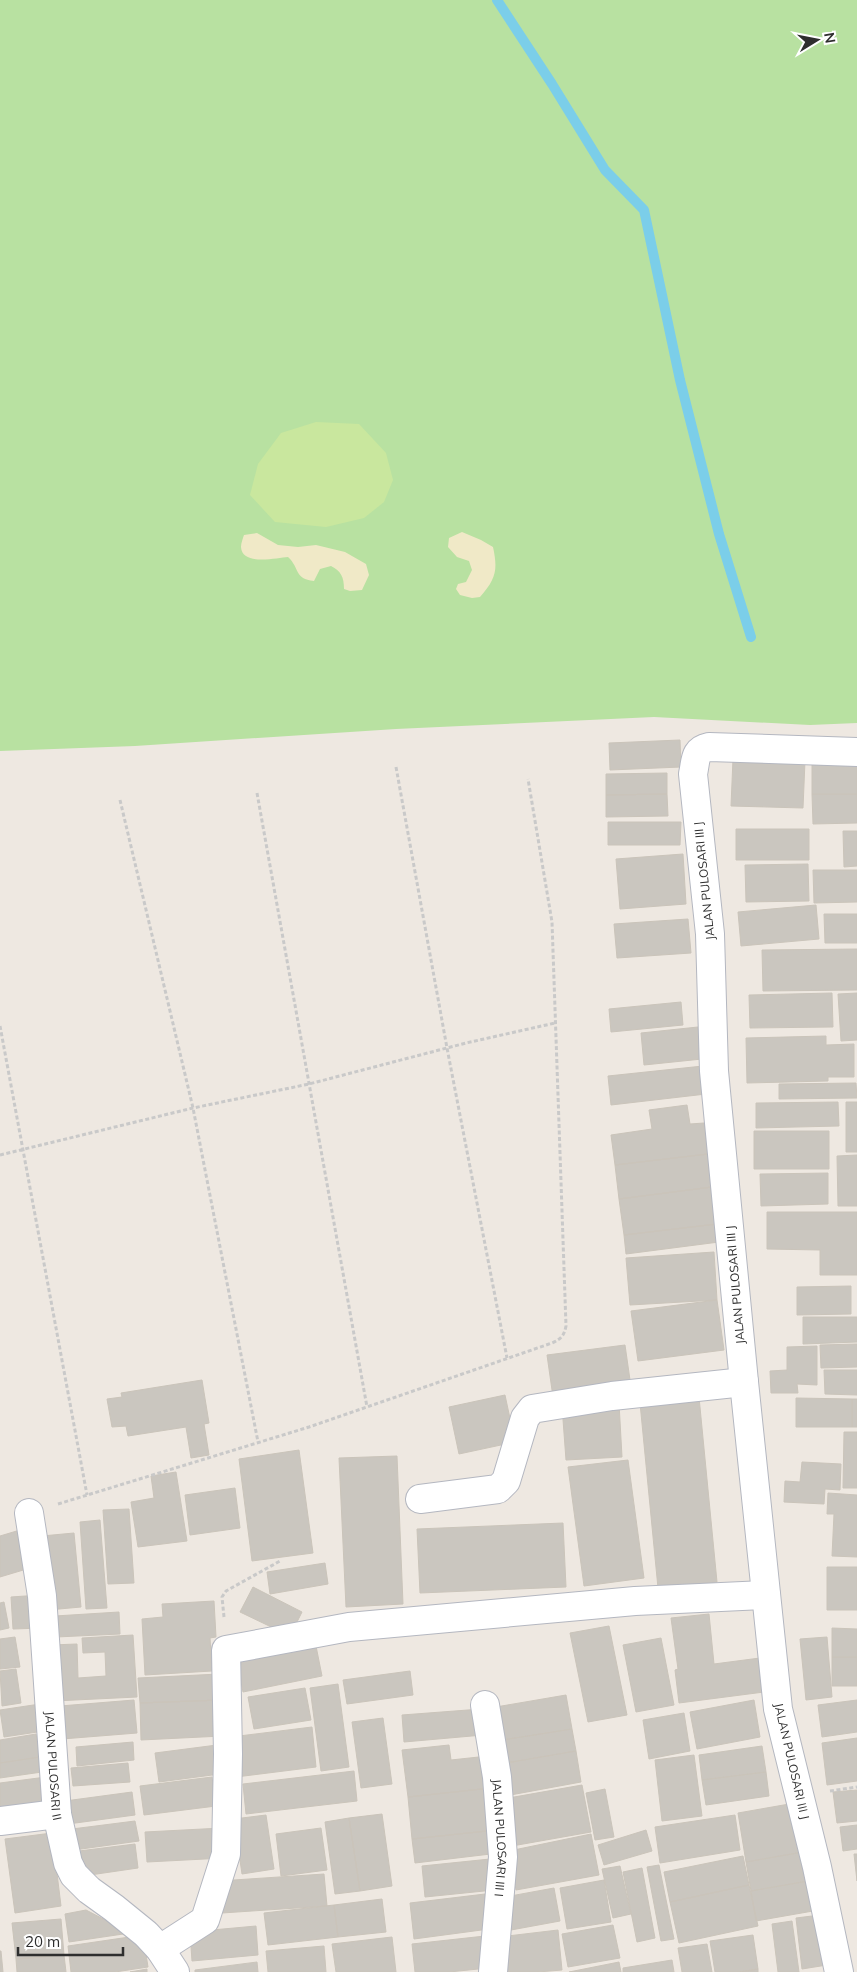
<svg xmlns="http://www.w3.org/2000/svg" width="857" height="1972" font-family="Mulish,sans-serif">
<rect width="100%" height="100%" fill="#eee8e1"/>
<path fill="#b8e1a1" d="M0,0H857V723L810,725L654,717L396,729L135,746L0,751Z"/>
<path fill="#f0e9c7" d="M462,532L481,540L493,547C498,570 496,579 480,597L472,598L460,595L456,589L458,584L466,582L472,570L469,561L457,557L448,547L449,538Z
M257,533L278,545L298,547L316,545L345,552L366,564L369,575L362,590L350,591L344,589C344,577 341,571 331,566L320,569L314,581C294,579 300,568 288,557C276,558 242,566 241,547C241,543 243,538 244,535Z"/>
<path fill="#c9e79e" d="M316,422L359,424L386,453L393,480L384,502L364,518L326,527L275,522L250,495L258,464L281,433Z"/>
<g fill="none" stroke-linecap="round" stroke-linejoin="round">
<path stroke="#7bcee9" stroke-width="10" d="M497,0L552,84L605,170L644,210L680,380L719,534L751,637"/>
</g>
<path fill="#cac6bf" stroke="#cac4ba" d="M680,740L681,767L610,770L609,743Z
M733,759L805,761L803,808L731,806Z
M857,763V794H812V764Z
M667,773V794L606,795V774Z
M667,794L668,816L606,817V795Z
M812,794H857V823L813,824Z
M608,822H681L680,845H608Z
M736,829H809V860H736Z
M843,831H857V866L844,867Z
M683,854L686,904L620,909L616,859Z
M808,864L809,901L746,902L745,865Z
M813,870H857V902L814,903Z
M816,905L819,939L741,946L738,912Z
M824,914H857V943H825Z
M688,919L691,953L617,958L614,924Z
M857,949V990L763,991L762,950Z
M832,993L833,1027L750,1028L749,995Z
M857,993V1040L841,1041L838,994Z
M681,1002L683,1025L611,1032L609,1009Z
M698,1027L702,1059L644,1065L641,1033Z
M826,1036V1045L854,1044V1077H828V1081L747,1083L746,1038Z
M703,1066L706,1094L611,1105L608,1076Z
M856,1083L857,1098L779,1099V1084Z
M838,1102L839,1126L756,1128V1103Z
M846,1102H857V1152H846Z
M687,1105L690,1124L704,1123L708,1154L615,1165L611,1135L652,1129L649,1110Z
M754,1131H829V1169H754Z
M708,1154L712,1187L619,1199L615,1165Z
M857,1155V1206H838L837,1156Z
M828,1173V1204L761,1206L760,1174Z
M712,1187L717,1224L624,1235L619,1199Z
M767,1212H857V1275H820V1250L767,1249Z
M717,1224L719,1242L626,1254L624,1235Z
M714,1252L717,1300L630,1305L626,1258Z
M851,1286V1314L797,1315V1287Z
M717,1300L724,1350L638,1361L631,1311Z
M803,1317H857V1342L803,1344Z
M857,1344V1367L821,1368L820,1345Z
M625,1345L631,1387L553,1397L547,1355Z
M817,1346V1385L797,1384L798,1393H771L770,1371L787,1370V1347Z
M824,1370H857V1395L825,1394Z
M202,1380L209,1423L204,1424L209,1455L191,1458L186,1427L128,1436L126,1426L112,1427L107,1399L122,1397L121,1393Z
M505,1395L515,1442L459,1454L449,1407Z
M699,1397L717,1582L658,1588L640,1403Z
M796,1398L852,1399V1427H796Z
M852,1399H857V1427H852Z
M619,1403L622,1457L566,1460L562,1406Z
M844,1432H857V1488H843Z
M299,1450L313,1553L252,1561L239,1459Z
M397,1456L403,1604L346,1607L339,1458Z
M628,1460L644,1578L584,1586L568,1467Z
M802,1462L841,1464L840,1490L825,1489L824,1504L784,1502L785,1481L800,1482Z
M176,1472L187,1541L138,1547L131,1502L154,1498L151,1476Z
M235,1488L240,1528L190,1535L185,1495Z
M828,1493L857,1495V1557L832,1556L834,1514H827Z
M129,1509L134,1583L108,1584L103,1510Z
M100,1520L107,1608L86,1609L80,1522Z
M563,1523L566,1587L420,1593L417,1529Z
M20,1530L30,1568L0,1577V1536Z
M74,1533L81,1607L48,1610L42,1536Z
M325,1563L328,1584L270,1594L267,1572Z
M827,1567H857V1610H827Z
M253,1587L302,1612L290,1636L240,1612Z
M40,1595L42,1628L13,1629L11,1597Z
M214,1601L216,1637L210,1638L212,1671L145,1675L142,1619L163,1617L162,1604Z
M4,1602L9,1628L0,1630V1603Z
M119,1612L120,1634L56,1637L55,1616Z
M709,1614L714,1664L760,1658L764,1692L679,1703L675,1670L678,1669L671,1618Z
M609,1626L627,1715L588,1722L570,1633Z
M832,1628L857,1629V1657H832Z
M133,1635L137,1697L54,1701L51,1645L77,1644L78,1678L106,1676L105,1652L83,1653L82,1638Z
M15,1637L20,1667L0,1669V1639Z
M827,1637L832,1697L806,1700L800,1639Z
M661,1638L674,1705L636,1712L623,1645Z
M316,1646L322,1676L243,1692L237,1662Z
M832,1657H857V1686H832Z
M16,1669L21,1703L2,1706L0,1671Z
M410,1671L413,1695L347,1704L343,1680Z
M219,1674L220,1700L140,1703L138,1678Z
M338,1684L349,1767L321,1771L310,1688Z
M305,1688L311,1720L254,1729L248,1697Z
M566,1695L572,1729L496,1741L490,1708Z
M134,1700L137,1733L62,1739L60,1706Z
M220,1700L222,1736L141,1740L140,1703Z
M754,1700L760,1737L697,1749L690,1712Z
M857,1700V1732L822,1737L818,1705Z
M40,1704L44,1731L4,1737L0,1710Z
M481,1709L483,1735L404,1742L402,1715Z
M684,1713L690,1751L649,1759L643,1720Z
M383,1718L392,1784L361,1788L352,1722Z
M312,1727L316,1767L236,1777L231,1737Z
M572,1729L576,1751L500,1764L496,1741Z
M36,1734L40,1757L0,1763V1740Z
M857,1738V1781L827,1785L822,1743Z
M133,1742L134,1760L77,1766L76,1747Z
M217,1745L220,1774L159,1782L155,1753Z
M449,1745L451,1760L488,1756L491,1788L408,1797L402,1750Z
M762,1746L766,1772L702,1780L699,1755Z
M576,1751L581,1782L505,1796L500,1764Z
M694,1755L702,1816L662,1821L655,1760Z
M40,1757L42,1772L0,1778V1763Z
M128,1763L130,1782L73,1786L71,1768Z
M354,1771L357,1801L246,1814L243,1784Z
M766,1772L769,1796L706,1805L702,1780Z
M46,1777L50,1811L0,1817V1783Z
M212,1777L216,1806L144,1815L140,1786Z
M582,1785L591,1832L512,1846L503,1799Z
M491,1788L496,1830L412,1839L408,1797Z
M605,1789L614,1837L595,1840L586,1793Z
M857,1790V1821L837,1823L833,1792Z
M132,1792L135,1815L68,1824L65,1801Z
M795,1803L803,1852L746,1862L738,1813Z
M382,1814L392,1886L360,1891L349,1818Z
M266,1815L274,1869L242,1874L234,1819Z
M735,1815L740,1850L660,1863L655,1827Z
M349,1818L360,1891L335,1894L325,1822Z
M135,1821L139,1841L74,1850L72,1829Z
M857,1825V1849L843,1851L840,1827Z
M222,1828L224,1858L147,1862L145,1832Z
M321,1828L327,1870L281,1876L276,1834Z
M496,1830L499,1853L415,1863L412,1839Z
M646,1830L652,1851L604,1865L598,1845Z
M52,1833L61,1906L15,1913L5,1839Z
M591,1834L599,1875L516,1890L509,1851Z
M135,1844L138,1868L83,1876L79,1851Z
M803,1852L808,1881L751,1891L746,1862Z
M854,1854H857V1881Z
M743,1856L749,1885L670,1902L664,1872Z
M490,1859L494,1890L425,1897L422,1866Z
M659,1865L674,1939L661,1941L647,1867Z
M620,1866L631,1914L613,1918L602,1869Z
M642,1868L655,1938L637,1942L623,1872Z
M324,1874L327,1906L222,1913L219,1881Z
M604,1880L611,1922L567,1929L560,1888Z
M808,1881L813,1911L756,1921L751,1891Z
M749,1885L758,1926L679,1943L670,1902Z
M554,1888L560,1921L511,1930L505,1897Z
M485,1894L489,1929L414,1939L410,1903Z
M382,1899L386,1932L338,1937L334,1905Z
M334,1905L338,1937L268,1945L264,1913Z
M86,1910L130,1933L69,1942L65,1914Z
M820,1915L827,1965L802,1969L796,1918Z
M61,1919L64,1955L16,1959L12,1923Z
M792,1921L799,1972H778L772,1924Z
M613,1925L620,1958L568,1967L562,1934Z
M256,1926L258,1955L192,1961L190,1932Z
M558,1930L562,1970L538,1972H503L499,1937Z
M143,1935L148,1967L115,1972H71L68,1946Z
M753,1935L758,1969L740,1972H715L710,1941Z
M485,1936L488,1968L449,1972H415L412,1944Z
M392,1937L396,1972H336L332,1944Z
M707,1944L712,1972H682L678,1948Z
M324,1946L326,1972H268L266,1951Z
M0,1951H1L3,1972H0Z
M64,1955L66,1972H17L16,1959Z
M672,1960L674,1972H623V1968Z
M257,1962L258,1972H195V1970Z
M619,1962L621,1972H569Z
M147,1969V1972H130Z
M758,1969V1972H740Z"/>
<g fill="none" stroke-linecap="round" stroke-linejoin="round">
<g stroke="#b4b7c0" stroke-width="30">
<g id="minor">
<path d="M420,1499L498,1489L506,1481L525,1418L532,1409L612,1396L744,1382"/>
<path id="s1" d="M29,1513L42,1596L57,1814L68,1863L74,1875L89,1890L114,1908L146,1934L160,1949L175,1972"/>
<path id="s2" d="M485,1705L497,1777L503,1857L493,1972"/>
<path d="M0,1821L57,1814"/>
<path d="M160,1949L205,1920L226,1854L228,1754L226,1650L349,1627L635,1601L766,1595"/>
<path d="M839,1972L817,1867L778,1709L744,1382L714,1071L710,934L693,774C696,760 694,750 709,747L857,752"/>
</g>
</g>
<path stroke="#c9c9c9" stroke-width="3" stroke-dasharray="4 2.5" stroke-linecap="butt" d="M396,767L447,1048L507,1358
M257,793L367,1407
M120,800L193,1108L258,1442
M0,1026L87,1495
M0,1155L193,1108L309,1084L466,1043L555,1023
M58,1504L309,1427L552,1343C561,1339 564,1336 566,1326L552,922L528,779
M224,1617L222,1597L226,1591L280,1561
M830,1791L857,1787"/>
<use href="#minor" stroke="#fff" stroke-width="28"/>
</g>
<g text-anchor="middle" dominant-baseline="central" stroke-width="4" stroke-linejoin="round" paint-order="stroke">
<g font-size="12" fill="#2e2e2e" stroke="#fff">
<text transform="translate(704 881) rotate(-96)">JALAN PULOSARI III J</text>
<text transform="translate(735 1285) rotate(-95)">JALAN PULOSARI III J</text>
<text transform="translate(792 1761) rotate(77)">JALAN PULOSARI III J</text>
<text stroke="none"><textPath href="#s1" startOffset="254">JALAN PULOSARI II</textPath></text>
<text stroke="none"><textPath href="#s2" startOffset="134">JALAN PULOSARI III I</textPath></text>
</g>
</g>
<g transform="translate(817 40) rotate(80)" stroke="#ffffff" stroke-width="4" paint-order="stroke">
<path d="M0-4L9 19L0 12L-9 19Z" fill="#2e2e2e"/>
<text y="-8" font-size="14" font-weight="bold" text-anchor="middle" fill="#2e2e2e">N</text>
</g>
<path d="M18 1947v8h105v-8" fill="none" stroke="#2e2e2e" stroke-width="2.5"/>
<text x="25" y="1947" font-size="15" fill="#2e2e2e" stroke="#ffffff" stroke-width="4" paint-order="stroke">20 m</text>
</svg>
